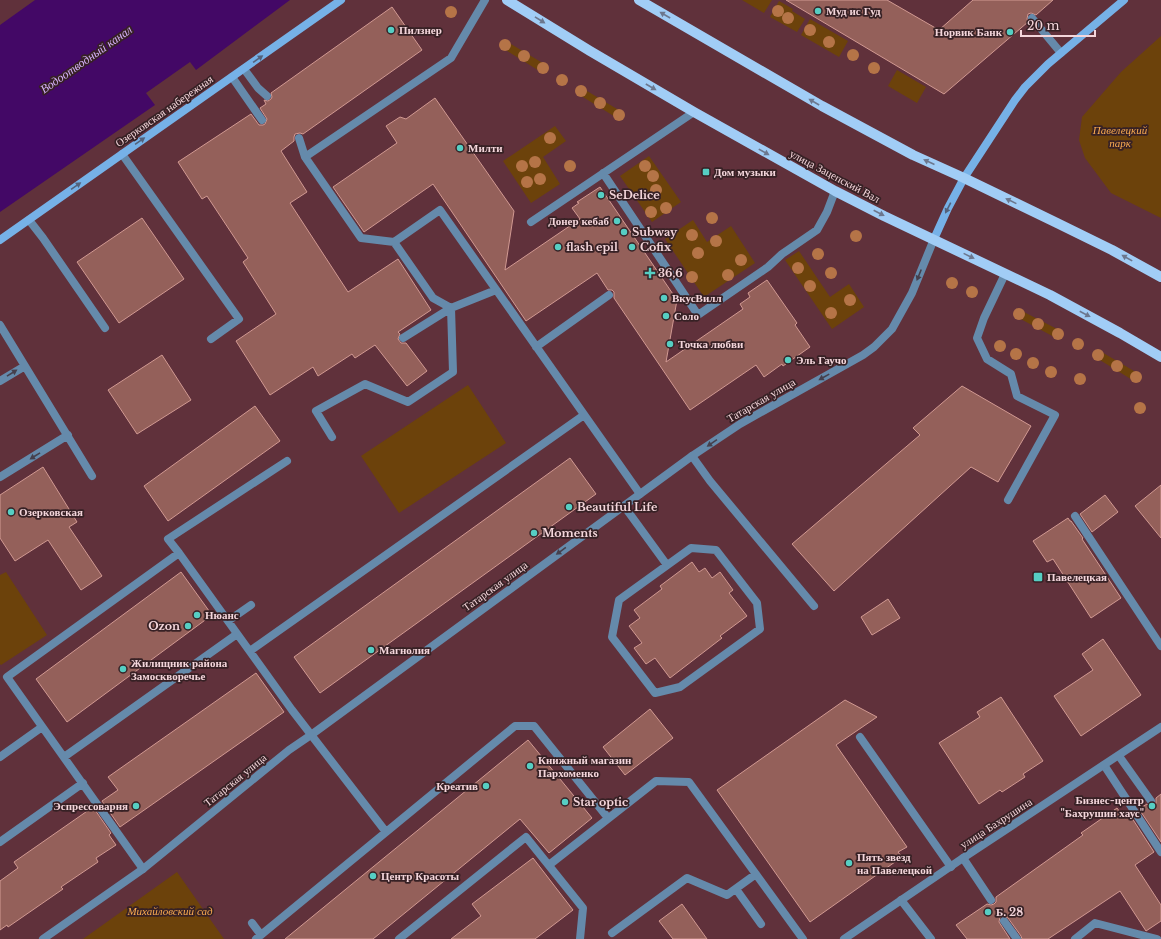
<svg xmlns="http://www.w3.org/2000/svg" width="1161" height="939" font-family="'Libre Baskerville',serif">
<rect width="100%" height="100%" fill="#60313b"/>
<path fill="#6c420b" d="M742,0H772L764,13Z
M779,1L793,9L792,11L805,19L797,32L770,17Z
M810,19L848,41L839,57L801,35Z
M1161,36V218L1111,193L1085,158L1079,140L1082,117L1121,72Z
M503,41H506L546,65V68L545,71L541,72L501,47L500,44Z
M897,70L926,87L917,103L888,86Z
M579,88H582L622,112L623,117L620,119L617,118L578,94L577,91Z
M555,126L566,141L543,157L560,184L531,203L503,161Z
M649,156L681,202L652,222L620,176Z
M693,220L707,242L731,226L755,263L704,297L665,239Z
M799,251L830,297L849,284L864,307L832,329L785,260Z
M1017,310H1020L1061,331L1062,333V336L1059,338H1056L1015,316L1014,313Z
M1097,350L1100,351L1139,374L1140,379L1137,381H1134L1095,357L1094,353Z
M468,385L506,443L399,513L361,456Z
M6,572L47,635L1,665L0,664V575Z
M177,872L224,939H83Z"/>
<path fill="#430866" d="M35,0H290L196,70L190,62L146,93L155,105L0,212V25Z"/>
<path fill="#94605a" stroke="#d19992" d="M786,0H887L939,30L973,0H1053L1036,15L1031,13L1028,14L1027,19L1028,22L944,94Z
M392,7L422,50L303,134L300,133L295,134L294,137V141L281,151L307,192L290,203L348,292L398,259L431,310L398,332L400,334L398,339L401,343H406L427,371L407,386L375,345L355,358L352,354L318,376L313,367L270,395L236,341L276,314L243,262L248,258L207,196L202,199L178,162L251,114L259,125H263L265,124L267,119L260,108L266,104L264,100L268,101L271,99L272,97L271,93Z
M435,98L514,211L505,270L580,219L572,208L579,203L577,202L600,187L677,300L666,362L743,309L740,304L750,297L748,293L767,280L797,323L795,325L810,347L783,366L782,364L764,377L756,365L690,410L614,298V292L612,290H608L597,273L526,321L433,184L364,232L333,187L397,143L386,126L400,117L406,119Z
M142,218L184,279L119,323L77,262Z
M162,355L191,400L137,434L108,390Z
M962,386L1031,426L998,482L971,467L834,591L792,544L920,435L913,428Z
M255,406L280,441L168,521L144,486Z
M570,458L596,494L320,693L294,657Z
M43,467L77,522L69,527L102,576L81,590L48,540L15,561L0,538V495Z
M1161,485V538L1135,506Z
M1105,495L1118,512L1092,532L1080,514Z
M1068,518L1070,521H1071L1083,538L1082,539L1121,598L1091,618L1053,559L1047,562L1033,541Z
M692,562L699,572L705,568L712,578L720,572L733,590L729,593L747,616L720,636L722,638L670,678L655,658L646,664L634,648L642,643L629,626L640,618L634,610L662,589L660,586Z
M181,572L212,615L67,722L36,679Z
M888,599L900,618L872,635L861,617Z
M1103,639L1141,695L1081,736L1054,696L1093,670L1082,654Z
M256,673L284,712L120,827L102,801L118,790L108,777Z
M1001,697L1043,761L1023,774L1025,777L1002,792L1000,790L979,804L939,743L980,717L977,712Z
M845,700L877,717L836,745L907,847L898,852L902,857L810,922L717,790Z
M650,709L673,738L625,775L603,747Z
M528,740L592,818L549,853L520,819L373,939H285Z
M1161,794V842L1139,809L1147,804L1149,806H1154L1156,803V798Z
M93,807L111,833L109,835L116,845L96,858L98,862L61,887L63,889L8,927L7,925L0,930V881L18,868L14,862Z
M1117,808L1125,819L1130,815L1154,852L1135,865L1161,905V921L1146,931L1120,891L1048,939H1022L1021,936L1008,918L1004,916L1000,917L999,922L1010,939H967L956,925L987,904L991,905L994,904L996,902V897L1083,835L1081,833Z
M533,858L573,910L535,939H451L481,916L472,904Z
M682,904L707,939H673L659,921Z"/>
<g fill="none" stroke-linecap="round" stroke-linejoin="round">
<path stroke="#658aab" stroke-width="8" d="M485,0L451,58L305,157L361,238L394,242L440,210L640,494
M1032,18L1061,53
M244,69L258,88L267,96
M232,77L262,120
M299,138L305,157
M122,154L239,319L211,339
M603,173L698,315L768,267L782,254L817,230L827,212L835,191
M29,220L43,238L105,328
M531,222L694,112
M394,242L433,298L451,308
M1005,274L984,318L977,338L987,359L1011,374L1017,396L1055,415L1008,500
M0,325L92,476
M403,338L451,308L496,290
M536,347L609,295
M0,381L25,366
M332,437L316,411L365,384L408,402L453,372L451,308
M692,456L710,481L814,606
M0,477L68,435
M624,506L667,565
M1075,516L1161,646
M691,548L716,550L757,603L760,629L680,687L655,693L612,637L619,600Z
M179,553L168,539L287,461
M228,621L251,605
M250,651L584,415
M860,737L951,867
M1119,756L1151,801
M0,757L42,727
M64,757L237,634
M1104,765L1161,852
M0,842L83,783
M963,858L991,900
M549,865L656,781L689,782L803,939
M143,869L7,677L179,553L292,710L386,832
M736,889L761,924
M901,900L931,939
M1004,921L1017,939
M252,923L261,935
M612,933L687,878L727,895L756,874
M256,939L515,726H534L608,818
M399,939L526,837L583,908L580,939
M1075,939L1095,923L1157,939"/>
<path stroke="#658aab" stroke-width="8" d="M43,939L143,869L289,750L311,735L692,456L740,424L863,355L874,347L892,329L912,293L934,239
M844,939L963,858L1161,727"/>
<path stroke="#76b1e7" stroke-width="8" d="M934,239L948,208L964,178L1015,100L1025,87L1048,64L1124,0
M0,240L341,0"/>
<path stroke="#a1cdf6" stroke-width="10" d="M507,0L590,51L694,112L835,191L884,216L1050,295L1120,333L1161,357
M639,0L822,106L913,155L964,178L1057,223L1112,250L1161,277"/>
</g>
<g fill="#b57447">
<circle cx="778" cy="11" r="6"/>
<circle cx="451" cy="12" r="6"/>
<circle cx="788" cy="18" r="6"/>
<circle cx="810" cy="30" r="6"/>
<circle cx="829" cy="42" r="6"/>
<circle cx="505" cy="45" r="6"/>
<circle cx="853" cy="55" r="6"/>
<circle cx="524" cy="56" r="6"/>
<circle cx="543" cy="68" r="6"/>
<circle cx="874" cy="68" r="6"/>
<circle cx="562" cy="80" r="6"/>
<circle cx="581" cy="91" r="6"/>
<circle cx="600" cy="103" r="6"/>
<circle cx="619" cy="115" r="6"/>
<circle cx="550" cy="138" r="6"/>
<circle cx="535" cy="162" r="6"/>
<circle cx="522" cy="166" r="6"/>
<circle cx="570" cy="166" r="6"/>
<circle cx="645" cy="166" r="6"/>
<circle cx="653" cy="176" r="6"/>
<circle cx="540" cy="179" r="6"/>
<circle cx="527" cy="182" r="6"/>
<circle cx="656" cy="190" r="6"/>
<circle cx="666" cy="208" r="6"/>
<circle cx="651" cy="212" r="6"/>
<circle cx="712" cy="218" r="6"/>
<circle cx="692" cy="235" r="6"/>
<circle cx="856" cy="236" r="6"/>
<circle cx="716" cy="241" r="6"/>
<circle cx="698" cy="253" r="6"/>
<circle cx="818" cy="254" r="6"/>
<circle cx="741" cy="260" r="6"/>
<circle cx="798" cy="268" r="6"/>
<circle cx="831" cy="273" r="6"/>
<circle cx="728" cy="275" r="6"/>
<circle cx="692" cy="277" r="6"/>
<circle cx="952" cy="283" r="6"/>
<circle cx="810" cy="286" r="6"/>
<circle cx="972" cy="292" r="6"/>
<circle cx="850" cy="300" r="6"/>
<circle cx="831" cy="313" r="6"/>
<circle cx="1019" cy="314" r="6"/>
<circle cx="1038" cy="324" r="6"/>
<circle cx="1058" cy="334" r="6"/>
<circle cx="1078" cy="344" r="6"/>
<circle cx="1000" cy="346" r="6"/>
<circle cx="1016" cy="354" r="6"/>
<circle cx="1098" cy="355" r="6"/>
<circle cx="1033" cy="363" r="6"/>
<circle cx="1117" cy="366" r="6"/>
<circle cx="1051" cy="372" r="6"/>
<circle cx="1136" cy="377" r="6"/>
<circle cx="1080" cy="379" r="6"/>
<circle cx="1140" cy="408" r="6"/>
</g>
<defs><path id="oneway-solid" d="M-6-.8H1V-3.2L6.5 0L1 3.2V.8H-6Z"/></defs>
<g fill="#6c778e">
<use href="#oneway-solid" transform="translate(665 15) rotate(-150)"/>
<use href="#oneway-solid" transform="translate(540 20) rotate(32)"/>
<use href="#oneway-solid" transform="translate(651 87) rotate(30)"/>
<use href="#oneway-solid" transform="translate(814 102) rotate(-150)"/>
<use href="#oneway-solid" transform="translate(764 152) rotate(29)"/>
<use href="#oneway-solid" transform="translate(929 162) rotate(-156)"/>
<use href="#oneway-solid" transform="translate(1011 201) rotate(-154)"/>
<use href="#oneway-solid" transform="translate(879 213) rotate(27)"/>
<use href="#oneway-solid" transform="translate(969 256) rotate(26)"/>
<use href="#oneway-solid" transform="translate(1127 258) rotate(-151)"/>
<use href="#oneway-solid" transform="translate(1085 314) rotate(28)"/>
</g>
<g fill="#53627c">
<use href="#oneway-solid" transform="translate(258 59) rotate(-35)"/>
<use href="#oneway-solid" transform="translate(140 141) rotate(-35)"/>
<use href="#oneway-solid" transform="translate(76 186) rotate(-35)"/>
<use href="#oneway-solid" transform="translate(948 208) rotate(117)"/>
</g>
<g fill="#45404d">
<use href="#oneway-solid" transform="translate(919 275) rotate(112)"/>
<use href="#oneway-solid" transform="translate(12 373) rotate(-32)"/>
<use href="#oneway-solid" transform="translate(824 377) rotate(151)"/>
<use href="#oneway-solid" transform="translate(712 443) rotate(146)"/>
<use href="#oneway-solid" transform="translate(35 456) rotate(148)"/>
<use href="#oneway-solid" transform="translate(561 551) rotate(144)"/>
</g>
<g fill="#56cec3" stroke="#372125" stroke-width="1.5">
<circle cx="818" cy="11" r="4"/>
<circle cx="391" cy="30" r="4"/>
<circle cx="1010" cy="32" r="4"/>
<circle cx="460" cy="148" r="4"/>
<rect x="702" y="168" width="8" height="8" rx="2"/>
<circle cx="601" cy="195" r="4"/>
<circle cx="617" cy="221" r="4"/>
<circle cx="624" cy="232" r="4"/>
<circle cx="558" cy="247" r="4"/>
<circle cx="632" cy="247" r="4"/>
<path d="M648 267h4v4h4v4h-4v4h-4v-4h-4v-4h4z"/>
<circle cx="664" cy="298" r="4"/>
<circle cx="666" cy="316" r="4"/>
<circle cx="670" cy="344" r="4"/>
<circle cx="788" cy="360" r="4"/>
<circle cx="569" cy="507" r="4"/>
<circle cx="11" cy="512" r="4"/>
<circle cx="534" cy="533" r="4"/>
<rect x="1033" y="572" width="10" height="10" rx="2"/>
<circle cx="197" cy="615" r="4"/>
<circle cx="188" cy="626" r="4"/>
<circle cx="371" cy="650" r="4"/>
<circle cx="123" cy="669" r="4"/>
<circle cx="530" cy="766" r="4"/>
<circle cx="486" cy="786" r="4"/>
<circle cx="565" cy="802" r="4"/>
<circle cx="136" cy="806" r="4"/>
<circle cx="1152" cy="806" r="4"/>
<circle cx="849" cy="863" r="4"/>
<circle cx="373" cy="876" r="4"/>
<circle cx="988" cy="912" r="4"/>
</g>
<g text-anchor="middle" dominant-baseline="central" stroke-width="3.5" stroke-linejoin="round" paint-order="stroke">
<g font-size="11" font-weight="bold" fill="#f4d6db" stroke="#372125" text-anchor="start">
<text x="826" y="11">Муд ис Гуд</text>
<text x="399" y="30">Пилзнер</text>
<text x="1002" y="32" text-anchor="end">Норвик Банк</text>
<text x="468" y="148">Милти</text>
<text x="714" y="172">Дом музыки</text>
<text x="609" y="195">SeDelice</text>
<text x="609" y="221" text-anchor="end">Донер кебаб</text>
<text x="632" y="232">Subway</text>
<text x="566" y="247">flash epil</text>
<text x="640" y="247">Cofix</text>
<text x="658" y="273">36,6</text>
<text x="672" y="298">ВкусВилл</text>
<text x="674" y="316">Соло</text>
<text x="678" y="344">Точка любви</text>
<text x="796" y="360">Эль Гаучо</text>
<text x="577" y="507">Beautiful Life</text>
<text x="19" y="512">Озерковская</text>
<text x="542" y="533">Moments</text>
<text x="1047" y="577">Павелецкая</text>
<text x="205" y="615">Нюанс</text>
<text x="180" y="626" text-anchor="end">Ozon</text>
<text x="379" y="650">Магнолия</text>
<text x="131" y="663">Жилищник района<tspan x="131" dy="13">Замоскворечье</tspan></text>
<text x="538" y="760">Книжный магазин<tspan x="538" dy="13">Пархоменко</tspan></text>
<text x="478" y="786" text-anchor="end">Креатив</text>
<text x="1144" y="800" text-anchor="end">Бизнес-центр<tspan x="1144" dy="13">"Бахрушин хаус"</tspan></text>
<text x="573" y="802">Star optic</text>
<text x="128" y="806" text-anchor="end">Эспрессоварня</text>
<text x="857" y="857">Пять звезд<tspan x="857" dy="13">на Павелецкой</tspan></text>
<text x="381" y="876">Центр Красоты</text>
<text x="996" y="912">Б. 28</text>
</g>
<g font-size="11" fill="#f4d6db" stroke="#372125">
<text transform="translate(164 111) rotate(-35)">Озерковская набережная</text>
<text transform="translate(835 176) rotate(28)">улица Зацепский Вал</text>
<text transform="translate(761 400) rotate(-30)">Татарская улица</text>
<text transform="translate(495 586) rotate(-36)">Татарская улица</text>
<text transform="translate(235 780) rotate(-39)">Татарская улица</text>
<text transform="translate(996 823) rotate(-33)">улица Бахрушина</text>
</g>
<g font-size="11" font-style="italic" fill="#faab50" stroke="#372125">
<text x="1120" y="130">Павелецкий<tspan x="1120" dy="13">парк</tspan></text>
<text x="170" y="911">Михайловский сад</text>
</g>
<g font-size="12" font-style="italic" fill="#d5b1f9" stroke="#372125">
<text transform="translate(86 59) rotate(-35)">Водоотводный канал</text>
</g>
</g>
<path d="M1021 30v6h74v-6" fill="none" stroke="#f4d6db" stroke-width="2"/>
<text x="1027" y="30" font-size="12" fill="#f4d6db" stroke="#372125" stroke-width="3" paint-order="stroke">20 m</text>
</svg>
